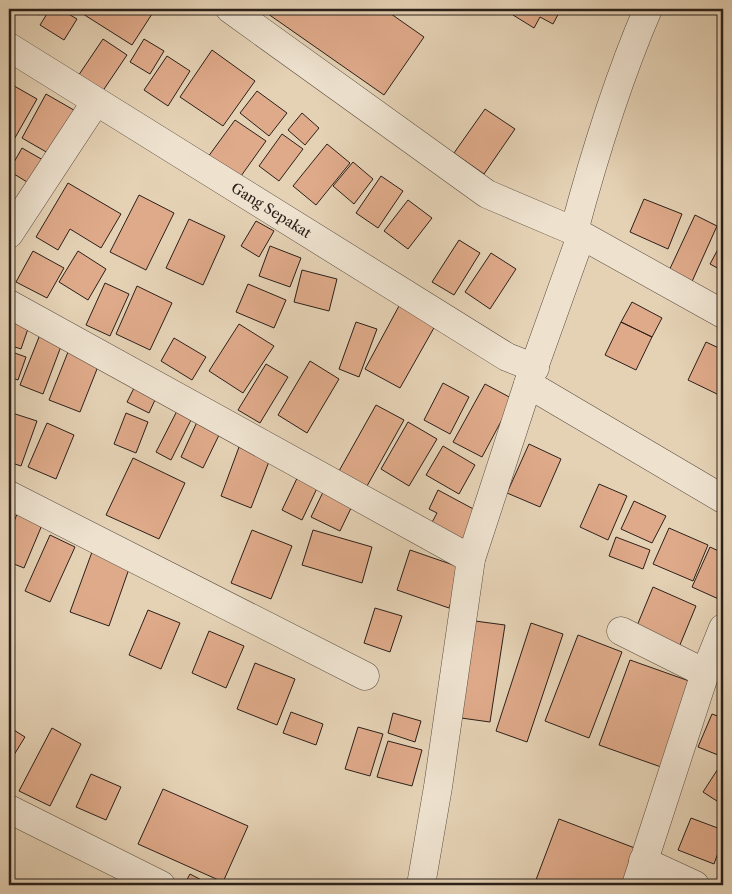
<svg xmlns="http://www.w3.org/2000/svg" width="732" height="894" font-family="'Libre Caslon Text',serif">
<rect width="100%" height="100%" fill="#e5d2b5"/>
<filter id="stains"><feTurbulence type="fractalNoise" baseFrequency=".004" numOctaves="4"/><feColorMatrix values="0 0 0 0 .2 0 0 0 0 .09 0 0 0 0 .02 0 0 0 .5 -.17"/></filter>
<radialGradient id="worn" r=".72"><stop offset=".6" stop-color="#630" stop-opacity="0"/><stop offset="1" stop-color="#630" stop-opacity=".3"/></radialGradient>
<path fill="#dfaa8a" stroke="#2b201a" d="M31,9H44L40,15Z
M50,9H60L77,19L64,40L40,25Z
M87,9H143L152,14L132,45L83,14Z
M261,9H384L424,37L384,95Z
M516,9H561L553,24L540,17L534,28L513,15Z
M103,39L127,55L98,98L74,82Z
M144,39L164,51L150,74L130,62Z
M212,50L255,81L223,126L180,97Z
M167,56L190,71L168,106L144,90Z
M9,83L37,99L12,143L9,141Z
M257,91L287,113L269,136L240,113Z
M46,94L79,113L55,157L22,138Z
M485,109L515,129L484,174L454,153Z
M302,113L319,128L305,145L288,130Z
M235,120L266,141L236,183L205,161Z
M282,134L303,149L279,181L259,166Z
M327,144L350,163L316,205L293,186Z
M22,148L50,164L37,188L9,171Z
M353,162L373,179L354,204L333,186Z
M381,176L403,191L378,228L356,213Z
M68,183L121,214L101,248L70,229L58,250L36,237Z
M139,195L174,213L146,270L110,252Z
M644,199L682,214L668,249L630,232Z
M408,200L432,218L408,249L384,231Z
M695,215L717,226L690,286L667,275Z
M189,219L225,236L203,285L166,268Z
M256,221L274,231L259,257L241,246Z
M459,240L480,253L454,295L432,282Z
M723,240V271L710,264Z
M270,246L301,258L290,287L259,276Z
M33,251L64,268L47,298L16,282Z
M78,251L106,269L88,300L59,282Z
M491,253L516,269L490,309L465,292Z
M302,270L337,279L329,311L294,302Z
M105,283L129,294L110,336L86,325Z
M248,284L286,300L274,328L236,312Z
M137,286L172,303L150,350L116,334Z
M632,302L662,318L652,337L621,322Z
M399,306L435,326L400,388L365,369Z
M9,312L31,320L21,349L9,345Z
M356,322L377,329L359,377L339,369Z
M621,322L652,337L636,370L605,355Z
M239,324L274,346L243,393L209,371Z
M41,332L63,341L43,394L20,385Z
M174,338L206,357L192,380L161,361Z
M706,342L723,350V383L717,394L688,380Z
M9,351L26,357L18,380L9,377Z
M68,352L99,364L80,412L49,400Z
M310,361L339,379L307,433L278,415Z
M266,364L288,377L260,423L238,410Z
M139,378L160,389L149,413L127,402Z
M443,383L469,397L450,434L424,420Z
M485,384L513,399L482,457L453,442Z
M376,405L404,420L367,486L339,471Z
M179,407L194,414L171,460L156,452Z
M9,412L37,421L21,466L9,462Z
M126,413L148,422L136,453L114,444Z
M197,422L220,433L203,468L181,457Z
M408,422L437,439L409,486L381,469Z
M47,423L74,435L56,479L28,467Z
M529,444L561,459L540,507L507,493Z
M443,446L475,465L459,494L426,475Z
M239,447L270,459L251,508L221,496Z
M133,458L185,483L159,539L106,515Z
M300,472L320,482L302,520L282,510Z
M599,484L627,496L608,540L580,527Z
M325,488L354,502L340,531L311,517Z
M438,490L479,512L462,546L429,528L437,513L429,509Z
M634,501L666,516L652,543L621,529Z
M17,514L42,525L24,568L9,562V534Z
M669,528L708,545L693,581L653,564Z
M252,530L292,546L271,599L231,583Z
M313,530L372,547L362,583L302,565Z
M50,535L75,547L50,602L25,591Z
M616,537L650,550L643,569L609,556Z
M710,547L723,553V601L692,587Z
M410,550L462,568L449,608L397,590Z
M92,552L130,566L109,626L70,612Z
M653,587L696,606L677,652L634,633Z
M375,608L402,616L390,652L364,643Z
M148,610L180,623L161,669L129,655Z
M475,621L505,625L490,722L461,718Z
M531,623L563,634L527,742L496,731Z
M209,631L244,646L226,688L192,673Z
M578,635L622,652L589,738L545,721Z
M630,660L692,682L661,767L599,745Z
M255,663L295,679L277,725L237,709Z
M291,712L323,724L316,745L283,733Z
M393,713L421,721L415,742L388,733Z
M712,714L723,718V757L698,747Z
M9,727L25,737L9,763Z
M358,727L383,734L370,776L345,769Z
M52,728L81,744L50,806L19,791Z
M388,741L422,750L412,786L377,777Z
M723,761V805L703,792Z
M91,774L121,787L106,820L76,807Z
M163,789L248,826L223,882L138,844Z
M691,818L723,830V839L714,864L678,850Z
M559,819L640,850L626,885H534Z
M190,874L211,885H184Z"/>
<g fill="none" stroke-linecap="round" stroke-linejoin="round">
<g stroke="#5a4c41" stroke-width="29">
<g id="minor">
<path d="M230,9L487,194L574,231L723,314"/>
<path id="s1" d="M9,47L507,357L535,368"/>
<path d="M574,231C594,156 617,81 648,9"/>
<path d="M9,234L95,103"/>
<path d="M9,304L471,559"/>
<path d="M528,384L723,499"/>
<path d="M9,495L365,676"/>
<path d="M621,631L705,673"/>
<path d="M9,809L161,885"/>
<path d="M643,861L695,885"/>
<path d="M421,885L438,787L471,559L528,384L581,236"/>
<path d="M636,885L705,673L723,628"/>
</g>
</g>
<use href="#minor" stroke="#eee2cf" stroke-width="28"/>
</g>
<g text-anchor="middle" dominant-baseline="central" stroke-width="5" stroke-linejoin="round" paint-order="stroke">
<g font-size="14" fill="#2b201a" stroke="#eee2cf">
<text stroke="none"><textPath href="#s1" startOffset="309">Gang Sepakat</textPath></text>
</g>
</g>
<rect width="732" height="894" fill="none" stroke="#e5d2b5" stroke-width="30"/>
<rect x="10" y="10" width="712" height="874" fill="none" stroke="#2b201a" stroke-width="2.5"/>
<rect x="15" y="15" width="702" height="864" fill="none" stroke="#2b201a"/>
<rect width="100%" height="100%" filter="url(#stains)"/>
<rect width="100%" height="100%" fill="url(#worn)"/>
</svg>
